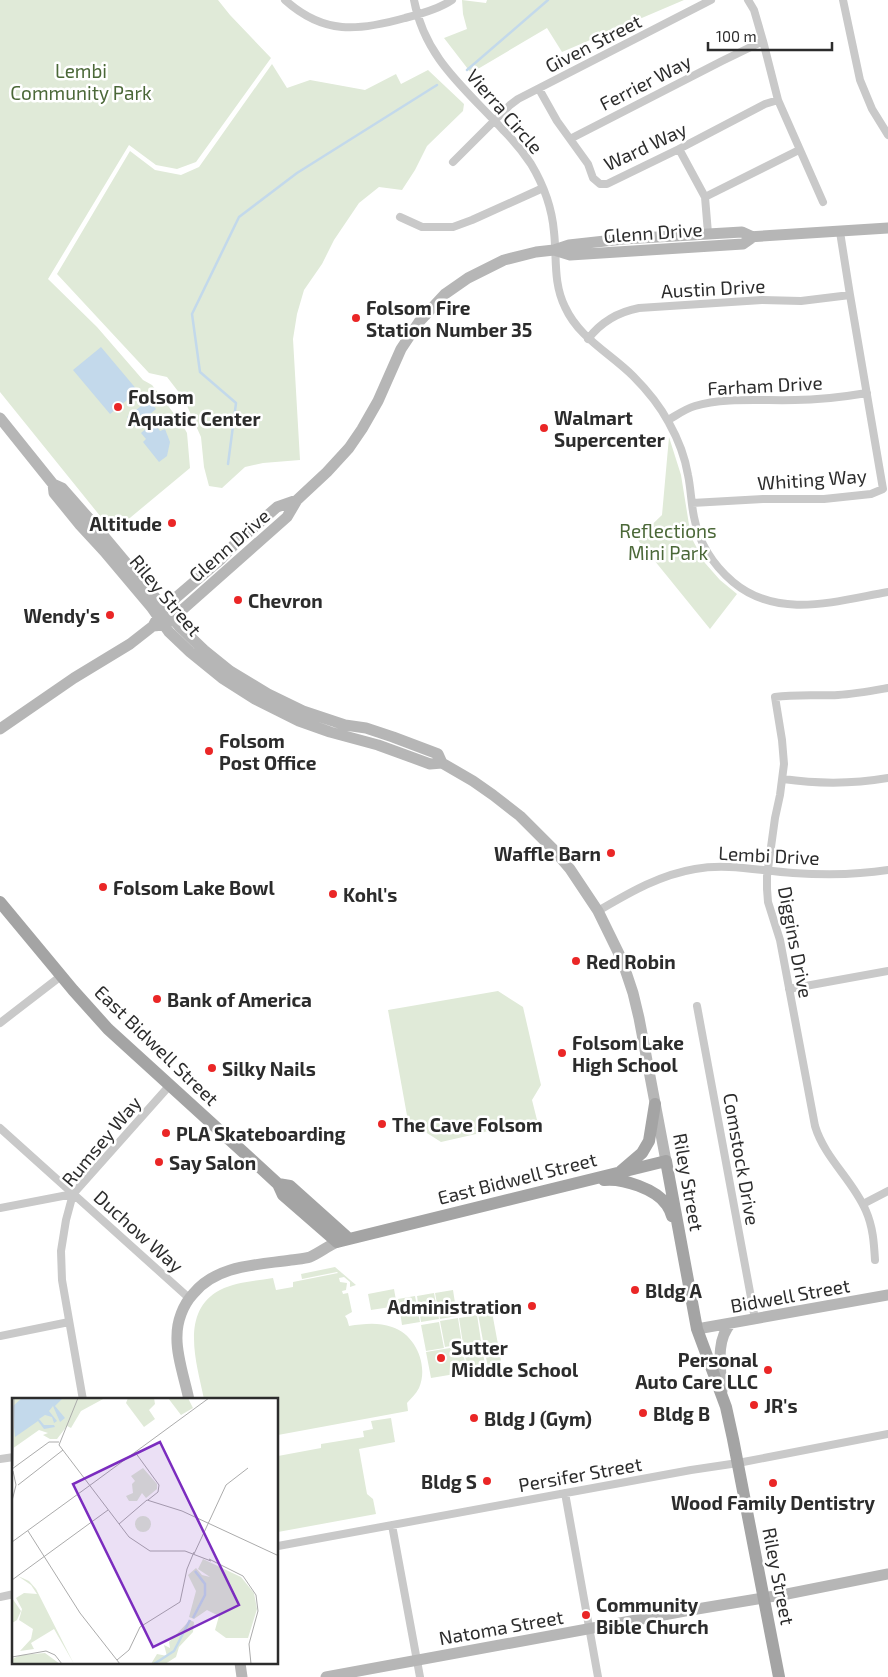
<svg xmlns="http://www.w3.org/2000/svg" width="888" height="1677" font-family="'Exo 2',sans-serif">
<rect width="100%" height="100%" fill="#fff"/>
<path fill="#e0ead8" d="M0,0H218L230,15L271,58L196,162L177,169L156,165L129,145L48,279L97,327L143,380L152,385L182,424L187,433L190,468L113,532L0,392Z
M462,0L486,3L487,0H684L562,52L547,28L471,73L444,38L467,29L463,14Z
M272,64L287,88L310,80L365,90L396,74L401,84L428,70L464,104L463,111L427,146L415,170L402,190L379,187L359,203L334,240L322,264L304,290L297,314L293,339L300,460L263,463L245,467L222,488L209,486L204,467L201,437L184,399L167,377L149,373L57,274L130,151L155,170L181,175L199,167Z
M669,437L681,475L691,537L705,563L720,580L737,594L710,629L637,539L662,515Z
M498,991L523,1007L541,1085L532,1100L537,1120L441,1142L408,1121L388,1010Z
M335,1267L356,1285L350,1287V1282L344,1277L339,1278L340,1282L347,1283L346,1290L342,1291L343,1294L348,1293L352,1312L345,1316L347,1319L349,1326C364,1324 377,1322 392,1327C415,1334 429,1365 419,1388C416,1394 411,1398 407,1403L408,1411L278,1435V1400L204,1399C197,1364 179,1312 220,1290C236,1282 256,1281 273,1278L276,1290L293,1287V1282L338,1273L337,1272L302,1279L301,1274Z
M394,1289L397,1306L371,1310L368,1294Z
M453,1290L457,1316L440,1319L435,1293Z
M434,1293L439,1319L421,1322L417,1296Z
M415,1296L420,1322L402,1325L398,1299Z
M492,1312L502,1366L488,1368L478,1314Z
M477,1315L481,1341L463,1344L459,1318Z
M458,1318L462,1344L445,1347L440,1321Z
M439,1322L444,1348L426,1351L421,1325Z
M481,1343L486,1369L468,1372L463,1346Z
M462,1346L467,1372L431,1378L426,1352Z
M391,1418L395,1442L359,1449L367,1494L373,1499L376,1514L278,1532V1456L321,1448V1444L364,1437L363,1431L373,1429L371,1421Z"/>
<path fill="#c3d9eb" d="M101,347L138,391L110,414L73,370Z
M149,400L156,409L135,427L127,417Z
M154,422L160,431L165,429L170,442L167,456L159,462L143,442L146,439L141,433Z"/>
<g fill="none" stroke-linecap="round" stroke-linejoin="round">
<path stroke="#c3d9eb" stroke-width="2.5" d="M467,70L548,0
M228,464L236,403L200,372L192,314L239,217L297,173L437,85"/>
<path stroke="#c9c9c9" stroke-width="8" d="M285,0C324,35 358,31 405,18C421,14 439,9 452,0
M414,0C425,59 466,89 504,131C514,141 523,152 531,164C543,184 552,208 554,232C557,258 553,283 565,307C579,338 610,353 633,376C647,390 660,406 669,423C678,439 685,457 688,475C691,489 691,503 694,517C699,543 713,565 733,582C778,620 836,601 888,592
M748,0L754,10L763,41L778,100L823,202
M843,0L860,80L872,109L888,135
M539,89L557,121L588,164L593,178L600,184H607L679,149L765,104L778,100
M570,139L722,61L763,41
M679,149L705,197L708,233
M453,162L510,105L518,99L711,0
M705,197L799,150
M400,217L422,227H453L472,220L543,188
M588,339C601,322 618,312 639,308L762,300L801,301L850,295
M668,420C677,415 685,409 695,406C723,397 765,401 795,400C819,400 843,397 867,393
M692,503L763,499H824L871,494L883,489L850,295L840,232
M783,779C818,784 853,784 888,778
M598,911C629,893 659,875 695,869C728,863 760,871 793,873C825,875 857,875 888,870
M789,989L888,971
M697,1006L755,1319
M0,1023L61,976
M0,1128L189,1298
M863,1204L888,1191
M0,1208L73,1194
M875,1260C874,1243 873,1227 866,1211C853,1180 825,1159 815,1126L780,940L768,902L767,889V876L775,818L780,795L784,764L782,740L775,697C796,694 817,696 838,695C855,694 871,691 888,688
M0,1336L69,1322
M83,1400L62,1280L61,1251L66,1220L73,1194L170,1085
M0,1459L14,1457
M565,1493L598,1677
M392,1525L420,1677
M278,1546L691,1470L738,1463L888,1434
M0,1597L14,1594"/>
<path stroke="#b6b6b6" stroke-width="11" d="M748,237L888,228
M554,250L570,255L743,244L753,237
M0,418L53,484L62,488L92,522L179,626L204,650L230,671L268,694L303,711L345,725L366,728L393,737L438,754L442,763
M53,484L54,493L80,525L104,551L152,608L169,632L190,652L222,678L255,699L299,721L330,732L378,745L430,764L442,763L473,781L493,795L520,816L553,849L570,869L598,911L622,960L633,993L639,1018L666,1161
M153,626L164,625L173,618L287,517L297,500L327,472L349,448L362,429L378,401L401,349L419,322L445,294L468,278L504,260L536,252L554,250L569,245L623,239L742,232L753,237
M0,729L74,678L130,644L153,626L158,617L172,601L221,559L234,545L277,507L297,500
M697,1329L888,1295
M722,1391C721,1368 715,1341 731,1323
M189,1400C185,1380 176,1355 177,1336C177,1321 183,1305 193,1294C216,1265 257,1265 291,1260C297,1259 304,1259 310,1257C319,1253 328,1246 337,1242
M240,1663L242,1677
M326,1677L685,1611L787,1594L888,1574"/>
<path stroke="#a4a4a4" stroke-width="12" d="M0,902L73,990L108,1029L253,1161L278,1184L283,1195L337,1242L666,1161L697,1329L726,1407L733,1439L779,1677
M621,1171L642,1153L649,1141L655,1104
M604,1180C623,1178 656,1189 667,1205C669,1208 671,1212 672,1216
M278,1184L290,1186L348,1238"/>
</g>
<g fill="#ea2626" stroke="#fff" stroke-width="2">
<circle cx="356" cy="318" r="5"/>
<circle cx="118" cy="407" r="5"/>
<circle cx="544" cy="428" r="5"/>
<circle cx="172" cy="523" r="5"/>
<circle cx="238" cy="600" r="5"/>
<circle cx="110" cy="615" r="5"/>
<circle cx="209" cy="751" r="5"/>
<circle cx="611" cy="853" r="5"/>
<circle cx="103" cy="887" r="5"/>
<circle cx="333" cy="894" r="5"/>
<circle cx="576" cy="961" r="5"/>
<circle cx="157" cy="999" r="5"/>
<circle cx="562" cy="1053" r="5"/>
<circle cx="212" cy="1068" r="5"/>
<circle cx="382" cy="1124" r="5"/>
<circle cx="166" cy="1133" r="5"/>
<circle cx="159" cy="1162" r="5"/>
<circle cx="635" cy="1290" r="5"/>
<circle cx="532" cy="1306" r="5"/>
<circle cx="441" cy="1358" r="5"/>
<circle cx="768" cy="1370" r="5"/>
<circle cx="754" cy="1405" r="5"/>
<circle cx="643" cy="1413" r="5"/>
<circle cx="474" cy="1418" r="5"/>
<circle cx="487" cy="1481" r="5"/>
<circle cx="773" cy="1483" r="5"/>
<circle cx="586" cy="1615" r="5"/>
</g>
<g text-anchor="middle" dominant-baseline="central" stroke-width="5" stroke-linejoin="round" paint-order="stroke">
<g font-size="19" fill="#2c2c2c" stroke="#fff">
<text transform="translate(593 43) rotate(-27)">Given Street</text>
<text transform="translate(645 82) rotate(-27)">Ferrier Way</text>
<text transform="translate(505 111) rotate(49)">Vierra Circle</text>
<text transform="translate(645 146) rotate(-25)">Ward Way</text>
<text transform="translate(653 232) rotate(-4)">Glenn Drive</text>
<text transform="translate(713 288) rotate(-3)">Austin Drive</text>
<text transform="translate(765 385) rotate(-3)">Farham Drive</text>
<text transform="translate(812 479) rotate(-4)">Whiting Way</text>
<text transform="translate(229 545) rotate(-41)">Glenn Drive</text>
<text transform="translate(166 595) rotate(50)">Riley Street</text>
<text transform="translate(769 855) rotate(3)">Lembi Drive</text>
<text transform="translate(796 942) rotate(79)">Diggins Drive</text>
<text transform="translate(157 1045) rotate(44)">East Bidwell Street</text>
<text transform="translate(101 1141) rotate(-50)">Rumsey Way</text>
<text transform="translate(742 1159) rotate(80)">Comstock Drive</text>
<text transform="translate(517 1178) rotate(-14)">East Bidwell Street</text>
<text transform="translate(689 1182) rotate(80)">Riley Street</text>
<text transform="translate(139 1231) rotate(42)">Duchow Way</text>
<text transform="translate(790 1295) rotate(-10)">Bidwell Street</text>
<text transform="translate(580 1474) rotate(-10)">Persifer Street</text>
<text transform="translate(779 1576) rotate(79)">Riley Street</text>
<text transform="translate(501 1627) rotate(-10)">Natoma Street</text>
</g>
<g font-size="19" fill="#4b6838" stroke="#fff">
<text x="81" y="70">Lembi<tspan x="81" dy="22">Community Park</tspan></text>
<text x="668" y="530">Reflections<tspan x="668" dy="22">Mini Park</tspan></text>
</g>
<g font-size="19" font-weight="bold" fill="#2c2c2c" stroke="#fff" text-anchor="start">
<text x="366" y="307">Folsom Fire<tspan x="366" dy="22">Station Number 35</tspan></text>
<text x="128" y="396">Folsom<tspan x="128" dy="22">Aquatic Center</tspan></text>
<text x="554" y="417">Walmart<tspan x="554" dy="22">Supercenter</tspan></text>
<text x="162" y="523" text-anchor="end">Altitude</text>
<text x="248" y="600">Chevron</text>
<text x="100" y="615" text-anchor="end">Wendy's</text>
<text x="219" y="740">Folsom<tspan x="219" dy="22">Post Office</tspan></text>
<text x="601" y="853" text-anchor="end">Waffle Barn</text>
<text x="113" y="887">Folsom Lake Bowl</text>
<text x="343" y="894">Kohl's</text>
<text x="586" y="961">Red Robin</text>
<text x="167" y="999">Bank of America</text>
<text x="572" y="1042">Folsom Lake<tspan x="572" dy="22">High School</tspan></text>
<text x="222" y="1068">Silky Nails</text>
<text x="392" y="1124">The Cave Folsom</text>
<text x="176" y="1133">PLA Skateboarding</text>
<text x="169" y="1162">Say Salon</text>
<text x="645" y="1290">Bldg A</text>
<text x="522" y="1306" text-anchor="end">Administration</text>
<text x="451" y="1347">Sutter<tspan x="451" dy="22">Middle School</tspan></text>
<text x="758" y="1359" text-anchor="end">Personal<tspan x="758" dy="22">Auto Care LLC</tspan></text>
<text x="764" y="1405">JR's</text>
<text x="653" y="1413">Bldg B</text>
<text x="484" y="1418">Bldg J (Gym)</text>
<text x="477" y="1481" text-anchor="end">Bldg S</text>
<text x="773" y="1502" text-anchor="middle">Wood Family Dentistry</text>
<text x="596" y="1604">Community<tspan x="596" dy="22">Bible Church</tspan></text>
</g>
</g>
<g transform="translate(12 1398)">
<rect width="266" height="266" fill="#fff"/>
<path d="M0,0H93L69,13L59,30L55,28L45,41H38L31,37L36,35L27,32L0,51ZM116,0H142L143,6L137,12L143,21L132,29L114,5ZM156,0H176L181,10L169,17ZM131,70L145,86V91L134,100L130,95L125,103H117L114,98L121,95L120,86L123,83L119,78ZM123 126a8 8 0 1 1 16 0a8 8 0 1 1-16 0ZM191,161L229,179L242,195L245,211L236,240H214L203,232L207,218L195,212L182,221L177,219L184,193L176,177L184,170L190,177L198,179L186,171ZM6,178L17,183L24,191L62,266L42,231L19,245L22,251L8,253L19,241L21,231L7,222L10,211L4,200L12,195L25,196L19,187ZM0,200L9,213L5,222L0,225ZM178,222L182,224L181,234L167,249L164,259L153,266H139L145,256L155,258L152,247L158,250L157,244ZM33,255L48,266H0V261L9,257Z" fill="#e0ead8"/>
<path d="M10,0H51L43,8L53,20L48,24L41,8L37,13L45,23L42,25L40,19L33,17L27,21L32,27H42L43,29L32,31L26,23L3,39L0,9Z" fill="#c3d9eb"/>
<path fill="none" stroke="#c3d9eb" stroke-width="2.5" d="M181,220L193,197V186L183,173M142,266L162,253L178,222"/>
<path fill="none" stroke="#ababab" stroke-width="1" d="M66,0L47,47L117,139L138,153H173L199,163M123,54L147,87L146,94L136,102M1,68L2,0M0,71L37,44H47M6,87L51,52M77,88L197,0M0,103L4,87L1,73M107,126L135,102L170,113L267,158M16,133L68,215L108,266M0,144L77,88M182,156L214,87L236,70M197,161L231,178L244,197L246,213L237,246L239,266M0,182L96,112M0,259L34,253L43,257L50,266M105,262L117,252L128,229L168,204L175,171L182,154"/>
<path fill="#7b2cbf" fill-opacity="0.15" stroke="#7b2cbf" stroke-width="2.5" d="M148,44L227,207L141,249L61,86Z"/>
<rect width="266" height="266" fill="none" stroke="#2c2c2c" stroke-width="2.5"/>
</g>
<path d="M708 42v8h124v-8" fill="none" stroke="#2c2c2c" stroke-width="2.5"/>
<text x="716" y="42" font-size="15" fill="#2c2c2c" stroke="#ffffff" stroke-width="4" paint-order="stroke">100 m</text>
</svg>
